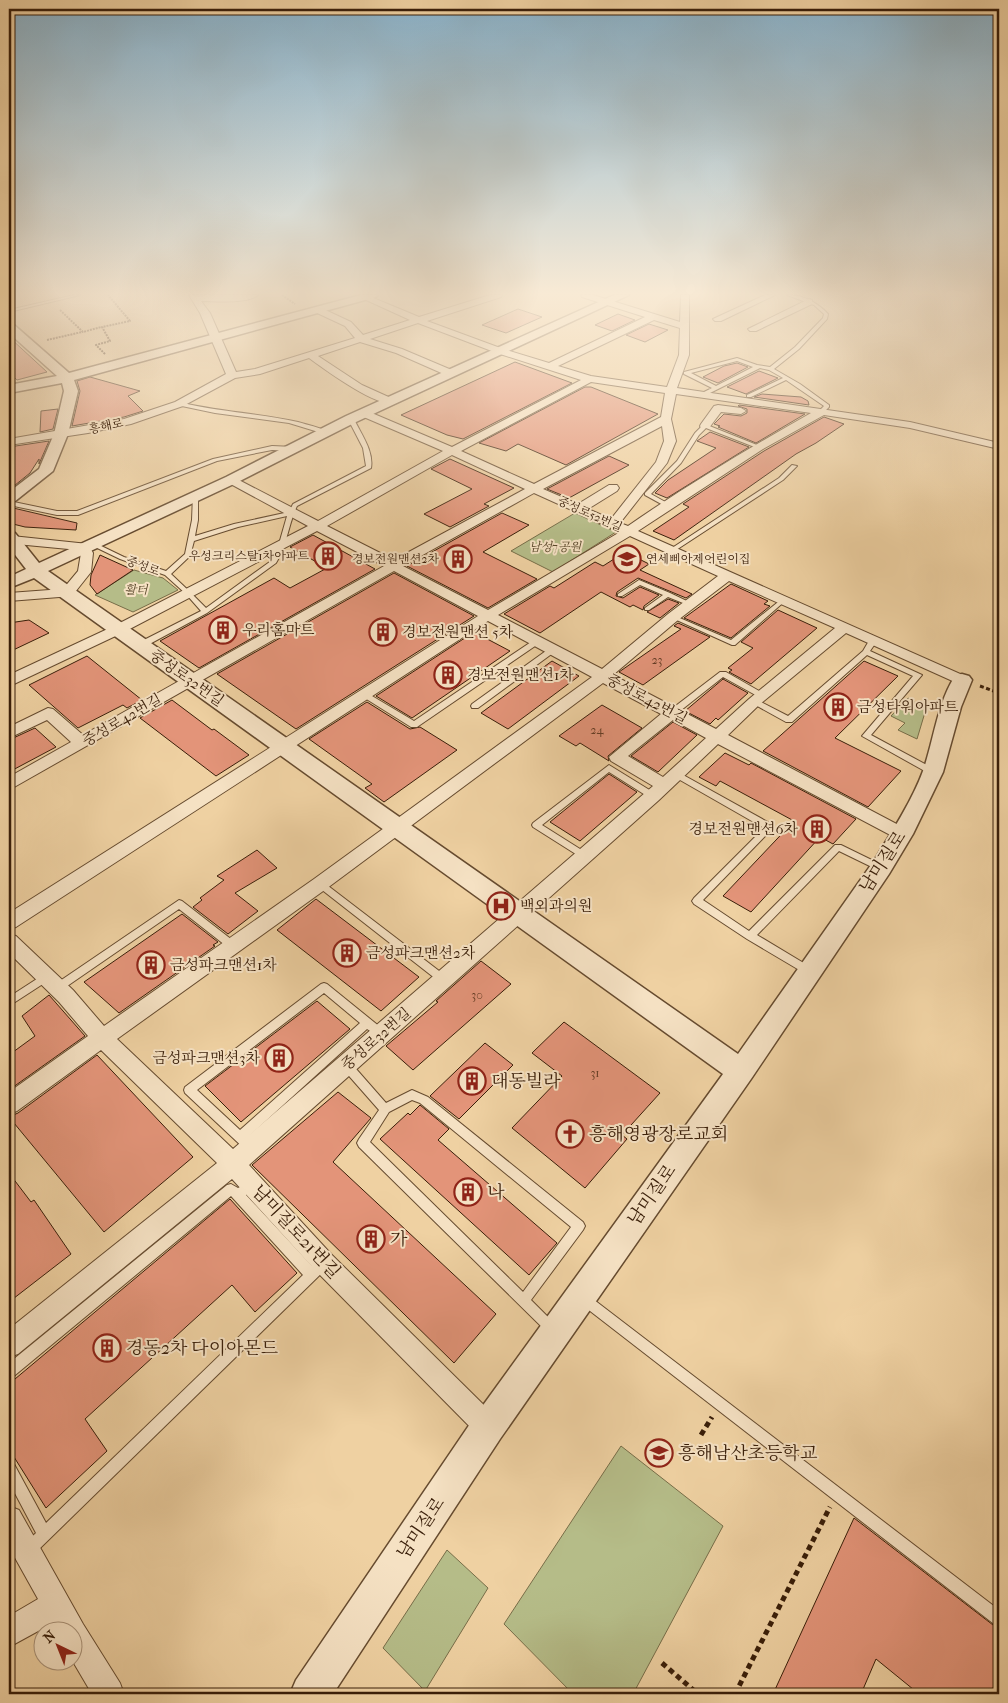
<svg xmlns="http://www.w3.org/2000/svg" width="1008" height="1703" font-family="'IM FELL French Canon','Noto Serif KR',serif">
<rect width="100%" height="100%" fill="#efd1a2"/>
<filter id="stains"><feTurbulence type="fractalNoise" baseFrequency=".004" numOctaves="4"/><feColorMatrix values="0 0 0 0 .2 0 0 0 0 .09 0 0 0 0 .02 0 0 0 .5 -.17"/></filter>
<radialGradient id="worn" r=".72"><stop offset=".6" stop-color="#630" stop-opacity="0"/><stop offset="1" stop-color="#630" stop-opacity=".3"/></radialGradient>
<path fill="#b5bc88" stroke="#776d48" d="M575,513L616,532L553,572L511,551Z
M134,570L163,578L178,590L133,612L95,595Z
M908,698L926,709L917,739L898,730L905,723L891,716Z
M621,1446L723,1526L633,1694H573L504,1624Z
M447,1550L488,1588L425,1691L383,1648Z"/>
<path fill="#e39479" stroke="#391e09" d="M518,309L542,317L506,333L482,325Z
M618,314L635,320L612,331L595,325Z
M649,324L668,330L645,342L626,335Z
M9,337L47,372L17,380L9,372Z
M515,362L572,383L463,439L447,435L401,415Z
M737,363L748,367L718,383L703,377L724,366Z
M759,371L778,378L746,394L727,387Z
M90,377L140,391L128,396L143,411L124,417L72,426L80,391L77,381Z
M585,387H591L658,414L566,465L518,444L506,451L479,443Z
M762,394L801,397L808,401L809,405L754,397Z
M739,405L805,414L756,443L718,427L720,426L714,424L724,414L741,416L747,413V409L738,406Z
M58,409L53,429L40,432L41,411Z
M824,417L844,424L816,443L796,454L674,540L653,531L689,507L683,504L764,451Z
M710,432L749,447L667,498L655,493L668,480L716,448L697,441Z
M49,441L39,464V459L30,473L9,490V447Z
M609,456L629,465L569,498L547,489Z
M450,459L514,488L484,504L489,506L450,527L424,514L472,489L431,469Z
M9,507L77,523L76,530L25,527L9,523Z
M502,513L529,525L483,552L537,579L488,608L407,566Z
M313,535L375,569L199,668L160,641L274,578L290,588L327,568L290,547Z
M625,552L649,564L640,570L692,594L686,598L638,578L617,592L616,596L623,598L640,587L659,595L644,606L643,610L633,605L630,607L601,592L540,633L504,614L550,586L554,588L595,562L603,566Z
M100,555L133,570L97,594L90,585L91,575Z
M394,573L474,616L296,729L217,674Z
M731,584L768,601L764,604L770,606L731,638L684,618Z
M668,599L679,603L660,618L647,612Z
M778,610L817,628L751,684L729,672L732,670L728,668L753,648L741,642Z
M29,620L49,633L9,652V623Z
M678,623L710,637L643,685L619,672L681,629L674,626Z
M474,632L510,651L412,718L376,696Z
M87,656L142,700L127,708L123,705L78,728L29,685Z
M552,661L579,676L508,729L481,713Z
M864,661L898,676L835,738L901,771L868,807L763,751Z
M723,679L748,693L718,720L716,718L710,724L685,711Z
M172,700L212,730L214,729L249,755L216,776L140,718Z
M367,702L410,729L420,727L457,750L384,802L365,788L372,784L309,739Z
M602,705L642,728L608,756L609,761L580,743L576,746L559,736Z
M673,722L697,735L658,772L631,756Z
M35,728L56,747L9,772V740Z
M725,753L749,765L751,763L856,819L833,844L820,837L751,912L723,896L794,821L720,781L716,786L699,777Z
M609,774L637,792L580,841L550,822Z
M257,850L277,868L235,893L258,911L228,934L193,907L202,900L200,898L224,880L217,876Z
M316,899L419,977L381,1011L277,930Z
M182,914L218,942L213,945L215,946L119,1013L84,982Z
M481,961L511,984L413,1070L386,1046L438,1002L436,1001Z
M49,995L85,1036L9,1090V1055L35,1036L22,1016Z
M317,1001L350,1029L241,1122L205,1086Z
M564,1022L660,1093L622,1135L627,1139L585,1188L512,1128L562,1076L532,1053Z
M485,1043L513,1065L459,1119L430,1096Z
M97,1055L193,1157L104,1232L9,1117L18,1113Z
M338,1092L371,1118L333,1162L496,1314L454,1363L252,1165Z
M420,1105L449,1129L438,1140L557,1243L529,1275L380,1139L408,1113L410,1115Z
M9,1173L31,1202L34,1200L71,1254L9,1302Z
M230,1199L297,1273L255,1312L232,1285L85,1419L107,1451L46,1508L9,1449V1384Z
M854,1518L993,1625L999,1628V1670L991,1694H919L876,1659L861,1694H773Z"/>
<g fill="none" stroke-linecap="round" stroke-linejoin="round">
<g stroke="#664b2f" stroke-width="2">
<path id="service" d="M74,295H80L9,312V310Z
M787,295C802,294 818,303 828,314L827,319L799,349L774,369L800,384L829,405V407L823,413H819L818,412L824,406L786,380L751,397H747V395L783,378L769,370L760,368L704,396H700V394L712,388L684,374V372L737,358L757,365L770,367L795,347L823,318L824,314L814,305ZM737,361L753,367L716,386L691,373Z
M179,402C218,412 259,413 298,422C308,425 319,427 328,432L325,434L289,423L215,413L177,405L176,404Z
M351,417L354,419C361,434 374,451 371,468L297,506C288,525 287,546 276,563L207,613L144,647H138V643L201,611L186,594L165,575L120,559L91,545V543H95L124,557L166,571L185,554L192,520L193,495L198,496V520L195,536L234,524L289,512L293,504L366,466L363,448L348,419ZM287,516L277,551L271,561L206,608L190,592L171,574L190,556L194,541L238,527Z
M703,425H707L762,447L757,448L706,428L699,435L681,463L651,494L669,504V506H665L645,495V493L677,461L695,433Z
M272,446L294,447L297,449L294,451L272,450L217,461L78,515H57L9,505V501L57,511H77L213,459Z
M792,465L797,466L783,480L673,552H669V550L779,478Z
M639,580L670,593L693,604L690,606L688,605L668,597L649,610H645V608L663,595L640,585L622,596H618V594Z
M783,598L785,599V601L735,645H732L670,617L673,615L675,616L731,640Z
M870,639H876L877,641L870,651L922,675L871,735L936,770L937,772L936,774H930L862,736L913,676L867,655L792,722H786L750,702L751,700H757L788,716L863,651Z
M534,640H540L541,642L417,727H411L360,695L364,693H367L414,721Z
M550,648H553L557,650L478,708H472L471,706L472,704Z
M720,672H726L766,695L762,697H759L723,677L675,715H669L668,713L669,711Z
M609,765L656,794L657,796L653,799L650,798L609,772L542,825L588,854L589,856L588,858H582L533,827L532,825L533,823Z
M676,771L773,825L774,827L703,900L749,931L835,845H841L884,866L885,868L884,870H878L839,851L757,935L812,968L814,971L812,974L809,975L806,974L747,939L694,904L692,901L694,898L764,828L673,776L672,774Z
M320,881L323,882L447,977L449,980L447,983L444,984L441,983L317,886L315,884L317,882Z
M179,900L182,901L236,943L238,946L236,949L233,950L230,949L179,909L60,991L57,992L54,991L52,988L54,985Z
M46,973L49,974L51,977L49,980L9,1006V997Z
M324,983L327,984L385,1031L386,1034L385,1037L381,1038L367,1029L248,1137L256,1144L258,1148L256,1152L252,1153L248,1152L185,1093L184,1090L185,1087L321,984ZM324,993L360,1023L240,1130L197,1090Z
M346,1060L350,1062L386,1103L412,1090L428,1097L583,1222L585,1226L583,1230L531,1300L557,1326L559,1330L557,1334L553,1336L549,1334L359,1147L357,1143L359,1139L379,1110L342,1068L341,1065L342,1062ZM412,1100L420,1103L571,1227L523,1292L370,1142L389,1112Z
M231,1184L238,1188L242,1186L246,1188L248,1192L246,1195L312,1266L320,1259L324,1257L328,1259L330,1263L328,1267L33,1555L28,1557L23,1555L21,1550L23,1545L36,1533L9,1482V1462L14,1464L46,1523L303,1275L231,1196L14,1376L9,1377V1363L227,1185Z
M585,1294L589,1296L999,1610V1626L994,1624L581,1304L579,1300L581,1296Z"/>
</g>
<g stroke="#664b2f" stroke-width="2">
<path id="minor" d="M189,295H258C247,304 216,301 201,301L210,313L236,372L255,369L355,338L345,326L315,312V308H321L351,322L363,335L410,320L364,299L363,297L366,295L419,317L490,295H502L501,297L427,321L503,349L549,363L645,317L582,297L581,295H593L680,322L681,295H689V355L677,388L910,422L999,443V449L910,428L824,415L763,449L638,531L967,677L969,680L967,683H957L846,633L759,705L728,735L908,830L911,834L908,838L902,840L896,838L718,744L659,800L249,1165L332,1255L497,1418L501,1427L497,1436L488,1440L479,1436L316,1271L232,1179L18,1354L9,1357V1329L217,1163L101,1050L17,1111L9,1114V1092L88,1036L59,1002L9,953V934L16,936L73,990L104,1026L314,879L592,677L488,621L16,927L9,929V913L478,616L394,571L9,790V777L71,742L47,720L9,738V727L48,708L53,709L83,735L384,566L317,531L124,632L14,684L9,686V675L114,626L308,526L227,482L225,480L227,478H235L318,521L443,451L359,415L358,413L359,411H367L452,447L581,380L497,353L418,323L370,339L402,349L454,371V375H446L396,353L360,342L318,356L362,385L393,399L394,401L393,403C376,407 324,369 309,358L260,374L235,378L183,406L131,424L88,433L9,445V439L124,419L175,402L226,374L200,313ZM654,320L680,328L679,355L667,387L591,376L558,366ZM591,382L665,393L661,417L534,484L461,451ZM676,394L811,413C749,448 687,485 628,526L620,523L667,463L676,441L671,419ZM662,426L664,441L656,462L611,519L588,509L617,491L619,488L617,485H609L578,504L543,489ZM452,455L525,489L394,560L327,526ZM534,493L620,532L488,610L403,566ZM630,536L718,576L668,614L602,669L498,615ZM729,581L835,628L749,699L716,729L613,675L678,620ZM603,683L661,714L609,757L611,761L653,786L233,1149L117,1039L326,889ZM673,720L706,738L663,777L628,756Z
M765,295H775L721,321H715L713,319Z
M809,299L812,300V304L756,331H750L748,329Z
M718,405L741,408L746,411L741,414L721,412L709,428H701L700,426L701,424L714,406Z
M12,536L88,544L93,553L91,572L72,596L9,601V593L63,589L78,571L81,553L79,550L16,544L14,548L9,549V537Z
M9,1506L19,1510L83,1624L120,1683L124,1694H92L72,1660V1630H55L51,1624L9,1647V1616L38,1599L9,1547Z"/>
</g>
<g stroke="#664b2f" stroke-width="3">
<path id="tertiary" d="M361,295H378L376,297L74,380L78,391L68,434L53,471L14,502L9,504V492L39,469L54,434L64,391L62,383L9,393V385L57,376L9,333V323L13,324L69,373Z
M614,295H629L356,422L236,483L48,571L738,1054L873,862C890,835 912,801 923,771C934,740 937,704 955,676L962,674L969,676L972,680L961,707L943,772L913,834L889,874L751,1079L500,1439L333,1694H290L296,1680L476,1415L723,1074L34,578L9,588V577L26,569L9,547V531L15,533L39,563L226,477L346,416Z"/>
</g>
<path stroke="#391e09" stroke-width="2" stroke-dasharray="2 1" stroke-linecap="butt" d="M282,295L295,304
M60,310L83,332L101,327
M47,340L82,332
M105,354L96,345L110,341L102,327L130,321L108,295"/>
<path stroke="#391e09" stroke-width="3" stroke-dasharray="4 2.5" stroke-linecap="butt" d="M980,686L999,693"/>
<path stroke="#391e09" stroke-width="5" stroke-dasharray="5.5 4" stroke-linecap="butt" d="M701,1435L712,1417
M662,1663L698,1694
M735,1694L830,1507"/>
<use href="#service" fill="#f5e1c3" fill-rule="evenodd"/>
<use href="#minor" fill="#f5e1c3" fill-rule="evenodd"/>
<use href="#tertiary" fill="#f5e1c3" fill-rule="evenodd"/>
</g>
<linearGradient id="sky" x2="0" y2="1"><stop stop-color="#89b5d0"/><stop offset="0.55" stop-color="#f8ead5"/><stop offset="1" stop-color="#f8ead5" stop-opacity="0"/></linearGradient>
<rect width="1008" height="533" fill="url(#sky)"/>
<defs>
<g id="building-ring" transform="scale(1.4375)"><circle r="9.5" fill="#f5e1c3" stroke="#8f2418" stroke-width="1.5"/><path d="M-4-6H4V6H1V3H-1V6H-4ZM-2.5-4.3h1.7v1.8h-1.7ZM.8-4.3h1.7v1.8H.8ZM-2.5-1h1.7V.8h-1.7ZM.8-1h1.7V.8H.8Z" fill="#8f2418"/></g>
<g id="school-ring" transform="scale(1.4375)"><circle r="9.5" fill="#f5e1c3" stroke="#8f2418" stroke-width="1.5"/><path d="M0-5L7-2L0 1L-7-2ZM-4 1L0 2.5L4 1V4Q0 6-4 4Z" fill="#8f2418"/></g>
<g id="hospital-ring" transform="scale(1.4375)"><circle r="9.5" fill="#f5e1c3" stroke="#8f2418" stroke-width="1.5"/><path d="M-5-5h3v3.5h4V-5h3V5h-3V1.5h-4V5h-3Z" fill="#8f2418"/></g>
<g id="church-ring" transform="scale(1.4375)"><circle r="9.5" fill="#f5e1c3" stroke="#8f2418" stroke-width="1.5"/><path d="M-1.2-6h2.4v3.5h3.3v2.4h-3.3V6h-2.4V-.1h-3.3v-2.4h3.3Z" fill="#8f2418"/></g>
</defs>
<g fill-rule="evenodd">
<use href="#building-ring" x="328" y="556"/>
<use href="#building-ring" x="458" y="559"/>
<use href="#school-ring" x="627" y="559"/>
<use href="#building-ring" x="223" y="630"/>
<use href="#building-ring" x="383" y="632"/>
<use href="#building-ring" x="448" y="675"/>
<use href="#building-ring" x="838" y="707"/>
<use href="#building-ring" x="817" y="829"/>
<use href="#hospital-ring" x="501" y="906"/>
<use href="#building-ring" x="347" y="953"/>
<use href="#building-ring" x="151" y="965"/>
<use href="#building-ring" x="279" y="1058"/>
<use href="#building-ring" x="472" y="1081"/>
<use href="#church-ring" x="570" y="1134"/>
<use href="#building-ring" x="468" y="1192"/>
<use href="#building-ring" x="371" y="1239"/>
<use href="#building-ring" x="107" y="1348"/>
<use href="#school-ring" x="659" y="1453"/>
</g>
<g text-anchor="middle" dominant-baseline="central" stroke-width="4" stroke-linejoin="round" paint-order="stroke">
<g font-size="12" fill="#391e09" stroke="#f5e1c3">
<text transform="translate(106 426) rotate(-12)">흥해로</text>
<text transform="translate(590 514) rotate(24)">중성로52번길</text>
<text transform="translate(143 566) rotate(20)">중성로</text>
</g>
<g font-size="12" font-style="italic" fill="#584629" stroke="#f5e1c3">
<text x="555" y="547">남성7공원</text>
<text x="136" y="590">활터</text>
</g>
<g font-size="12" fill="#391e09" stroke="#f5e1c3" text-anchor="end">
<text x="309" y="556">우성크리스탈1차아파트</text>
<text x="439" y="559">경보전원맨션2차</text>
<text x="646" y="559" text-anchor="start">연세삐아제어린이집</text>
</g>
<g font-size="12" fill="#643c25">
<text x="657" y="660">23</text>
<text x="597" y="730">24</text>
<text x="477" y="995">30</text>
<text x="595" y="1073">31</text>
</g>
<g font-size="15" fill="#391e09" stroke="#f5e1c3" text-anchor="start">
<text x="242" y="630">우리홈마트</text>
<text x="402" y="632">경보전원맨션 5차</text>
<text x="467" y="675">경보전원맨션1차</text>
<text x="857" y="707">금성타워아파트</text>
<text x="798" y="829" text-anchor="end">경보전원맨션6차</text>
<text x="520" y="906">백외과의원</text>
<text x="366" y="953">금성파크맨션2차</text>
<text x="170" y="965">금성파크맨션1차</text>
<text x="260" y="1058" text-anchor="end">금성파크맨션3차</text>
</g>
<g font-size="15" fill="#391e09" stroke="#f5e1c3">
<text transform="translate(187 678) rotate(35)">중성로32번길</text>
<text transform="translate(647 699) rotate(28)">중성로42번길</text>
<text transform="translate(122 720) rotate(-30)">중성로42번길</text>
<text transform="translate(376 1039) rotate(-41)">중성로32번길</text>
</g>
<g font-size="18" fill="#391e09" stroke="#f5e1c3">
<text transform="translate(883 862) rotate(-57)">남미질로</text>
<text transform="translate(652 1195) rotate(-55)">남미질로</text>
<text transform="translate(296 1232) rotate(47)">남미질로21번길</text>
<text transform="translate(421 1528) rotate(-56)">남미질로</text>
</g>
<g font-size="18" fill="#391e09" stroke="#f5e1c3" text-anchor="start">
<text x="491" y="1081">대동빌라</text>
<text x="589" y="1134">흥해영광장로교회</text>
<text x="487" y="1192">나</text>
<text x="390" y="1239">가</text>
<text x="126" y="1348">경동2차 다이아몬드</text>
<text x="678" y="1453">흥해남산초등학교</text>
</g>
</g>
<rect width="1008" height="1703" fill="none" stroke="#efd1a2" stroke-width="30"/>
<rect x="10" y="10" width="988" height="1683" fill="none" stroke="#391e09" stroke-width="2.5"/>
<rect x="15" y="15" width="978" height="1673" fill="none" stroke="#391e09"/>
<g transform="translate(58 1646) rotate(317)"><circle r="24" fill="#f5e1c3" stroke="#aa9379"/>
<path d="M0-4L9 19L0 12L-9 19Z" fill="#8f2418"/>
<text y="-8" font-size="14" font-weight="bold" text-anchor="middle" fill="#391e09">N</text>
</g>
<rect width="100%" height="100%" filter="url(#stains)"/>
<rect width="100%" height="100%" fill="url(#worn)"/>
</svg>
